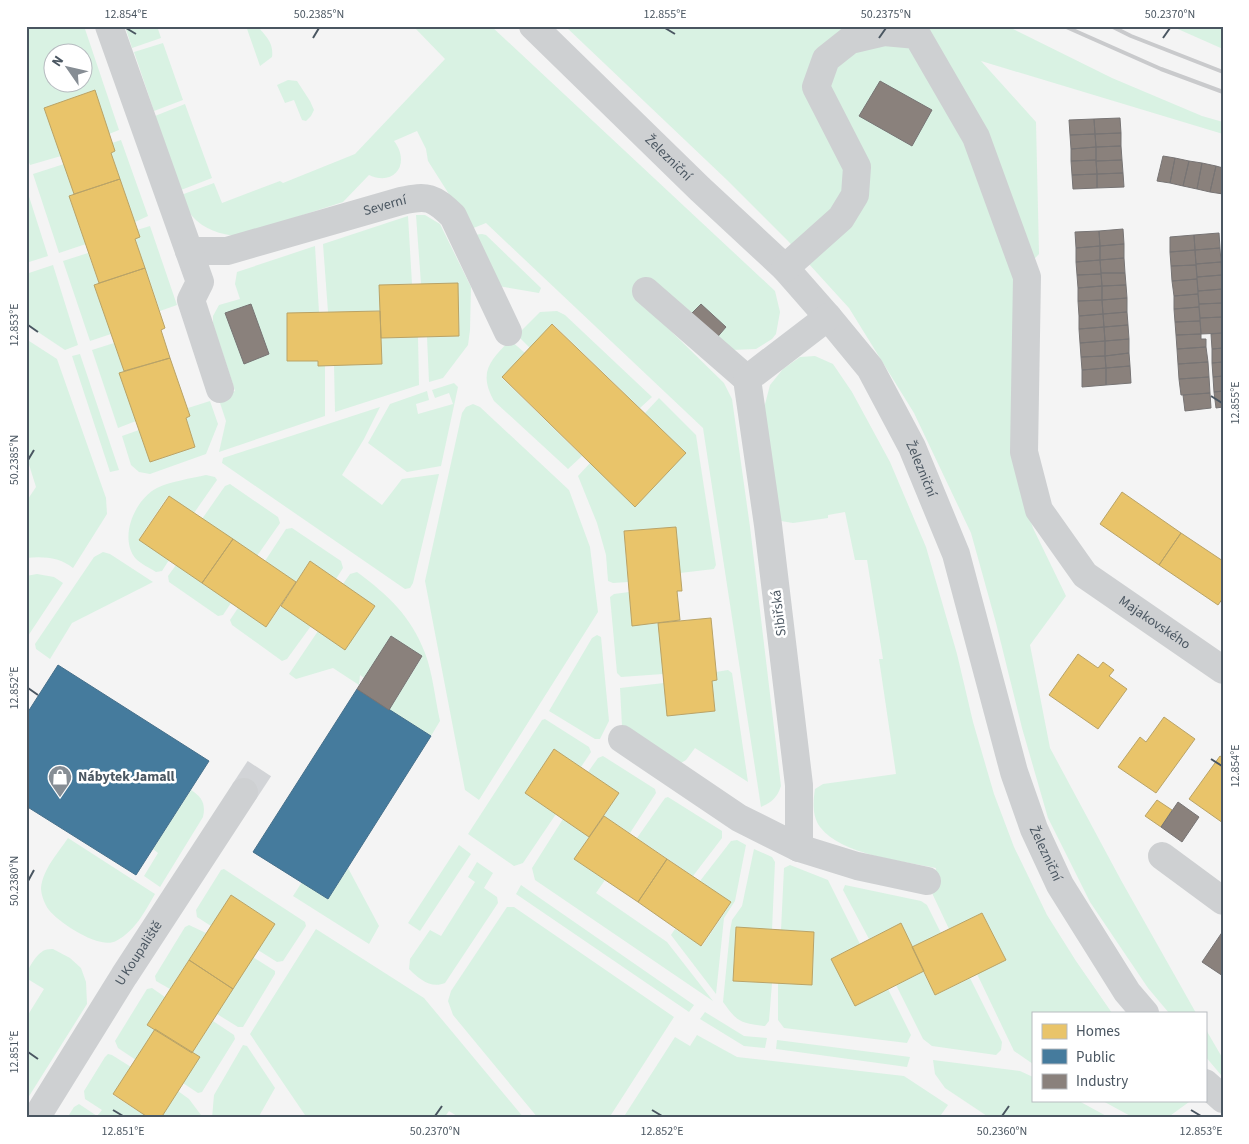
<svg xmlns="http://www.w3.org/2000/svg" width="1249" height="1144" font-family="'Source Sans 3',sans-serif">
<rect width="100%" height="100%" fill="#f4f4f4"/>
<path fill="#d9f2e3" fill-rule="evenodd" d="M31,26H84L119,130L109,134L94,90L45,108L61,156L30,165L26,155V33ZM52,52H82V82H52Z
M125,26H157L161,38L132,48Z
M246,26H257C266,36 274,43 272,57L260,66Z
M413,26H491L775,291L780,312L776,334L772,339L756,349L732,350L635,296L724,383L732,399L750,527L781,786C777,798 772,802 761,807L703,428L486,223L471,229L428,161L426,149L417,131L394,141C411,163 395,187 369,175L343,202L238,236C221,235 203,229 192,216C187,210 184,201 181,195L214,183L222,203L280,181L283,183L355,154L445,59Z
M565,26H1007L1112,78L1202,116L1223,122V134L981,61L1036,122L1039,254L1019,275L1016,472L1033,528L1066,596L1030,645L1050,748L1122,882L1196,1013H1169L1148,988L1090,902L1048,818L1022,728L996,623L971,533L914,413L849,308L788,241L727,180Z
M1171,26H1223V49Z
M163,43L183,100L154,111L134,52Z
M288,80L297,81L310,101L314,110L311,116L306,121L302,120L294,100L285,103L277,85Z
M185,104L212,178L181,190L155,116Z
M121,140L148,216L135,222L111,153L115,151L112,143Z
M64,164L74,194L69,196L86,244L59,253L33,174Z
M26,187L48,256L26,263Z
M416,215H425L440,224L471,287L470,330L468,345L443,378L429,382L427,337L459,336L458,284H421Z
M408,216L412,284L379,285L380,311L328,312L323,244Z
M150,226L177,305L160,311L135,239L140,237L137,230Z
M482,234L486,235L541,288L539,293L498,286L473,235Z
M315,246L319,312L287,361H318V366H325V416L219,452L226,421L218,397L235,391L213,324V316L219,305L240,299L235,284L237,272Z
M88,253L99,283L95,285L111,334L90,341L63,261Z
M53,265L78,345L65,350L26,324V274Z
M557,311L565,315L652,397L640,408L553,324L530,348L517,335L540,312Z
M418,337L419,385L335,412L334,365L381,364V338Z
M26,339L57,359L106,498L107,514L73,568C60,557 42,556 26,558V502L36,487L26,455Z
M510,340L525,353L502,378L582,456L568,469L494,401C478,372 490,361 510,340Z
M114,343L124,371L120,373L136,421L118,428L92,350Z
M80,354L119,470L110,472L72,356Z
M815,356L833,364L852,392L890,462L926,547L957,654L973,722L994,794L1014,847L1047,915L1076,961L1112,1013H1033V1064L1014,1051L977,974L1006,960L982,913L949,929L932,893L936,868C903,861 841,855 820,827C812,816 813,802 815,789L823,784L896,774L879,659H883L867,560H855L845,512L828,515V518L793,523L781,521L763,412L770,385L783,369L800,357Z
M454,383L458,387L441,466L407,472L368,443L390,404L427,391L429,400L416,404L418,414L453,404L449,393L435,398L432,390Z
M659,398L696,435L716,565L714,569L680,573L675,527L624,531L628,582L613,583L608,581L606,555L597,523L578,476L590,463L635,506L686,453L645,413Z
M210,401L218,424L206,454L150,474L139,472L131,465L122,436L139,430L150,462L195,447L186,418L190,416L188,408Z
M473,404L480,407L569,490L590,547L598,612L479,800L465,790L425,581L462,413L466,407Z
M380,407L364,439L342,475L382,505L402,479L439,474L413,583L410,588L405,589L222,463L223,458Z
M206,475L215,477L217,480L194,513L168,496L139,539L169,560L162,571L156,572C150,568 141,564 136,559C118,538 135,499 157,488C169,482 192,478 206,475Z
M230,484L278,517L280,523L257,556L202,519L225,486Z
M292,528L341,561L343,568L336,579L310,561L296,582L265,561L286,529Z
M103,552L110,554L153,582L72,623L50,659L36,649L35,644L94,557Z
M176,565L231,603L223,615L218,616L169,582L168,576Z
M357,572C388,595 411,616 425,653C433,674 435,699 440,721L431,736L389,710L422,657L391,637L364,678L360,675L359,685L333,668L296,679L289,674L318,631L375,606L343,584L350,574Z
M37,574L54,577L63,583L26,639V576Z
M629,592L632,625L659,623L663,674L621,677L617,673L610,597L614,594Z
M281,606L311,626L287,659L282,661L232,625L230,620L238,608L266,627Z
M597,635L601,637L609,721L600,739H595L549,711L592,638Z
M728,670L732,673L748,782L695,748L686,760L681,763L622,726L620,688L664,683L667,716L715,711L712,681L717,680L716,672Z
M545,719L589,747L591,752L581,767L554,749L525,793L556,814L523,863L514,866L468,834L542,720Z
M603,756L655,789L656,793L630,833L604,816L619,793L588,772L598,758Z
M191,790C202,797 206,804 203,817L160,887L144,876L158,853L153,849Z
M668,797L722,831V838L693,876L637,838L665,798Z
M563,819L589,837L575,859L605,880L596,893L667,942L713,1001L535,880L532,868Z
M68,838L155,894C144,913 135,931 116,941C100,950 59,923 49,910C45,905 41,895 41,888C43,869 58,853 68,838Z
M737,840L746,845L735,901L724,918L716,994L671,935L675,929L702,946L731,903L700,881L731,841Z
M459,845L471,854L420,931L408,923Z
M754,849L772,857L775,862L772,930L736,928L733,981L772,983L769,1021L765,1026C741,1023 738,1023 723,1002L730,931L732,920L742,906Z
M477,862L493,873L484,888L497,897L498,903L445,983C431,989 419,979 409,969L410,959L430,930L441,936L475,882L468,877Z
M790,865L828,880L860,944L831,959L855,1005L888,989L911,1035L907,1043L784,1028L778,1020V983L812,984L814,932L781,930L784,868Z
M348,868L379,926L369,944L293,896L302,882L328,899Z
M224,869L305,922L306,926L283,961L277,962L258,950L274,924L231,895L211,926L197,917L196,910L221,870Z
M521,885L694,1005L689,1012L516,894Z
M845,885L921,901L927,905L941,933L912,947L901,923L869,939L843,890Z
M507,907H514L674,1017L609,1118H538L453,1015L448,1001L451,991Z
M189,925L206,933L170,989L156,981L155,976L185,927Z
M316,929L424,998L524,1118H460L449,1111L444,1118H307L250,1034Z
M53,949L70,958L81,968L86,982L87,1004L26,1101V1018L44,989L26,978C27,969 36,954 45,950C47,949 51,949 53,949Z
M253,957L275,971V974L243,1027H238L217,1014Z
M923,971L935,995L970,978L1002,1042L1001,1050L996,1055L932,1046L923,1039L896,985Z
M152,988L165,997L147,1025L155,1030L136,1060L118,1048L115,1041L147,989Z
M705,1012L744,1036L767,1038L765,1048L744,1046L700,1019Z
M213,1021L234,1035L235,1039L202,1092L198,1093L183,1083L192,1053Z
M1205,1028L1223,1059V1073L1221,1075L1205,1056Z
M697,1035L737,1057L904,1076L948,1105L941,1115L945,1118H623L675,1037L690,1046Z
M777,1040L910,1057L907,1067L776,1049Z
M243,1045L247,1046L275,1088L258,1118H212L214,1095Z
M108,1054L112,1055L131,1067L113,1095L149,1118H67L74,1107L79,1104L97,1116L102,1110L85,1099L84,1091L105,1057Z
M933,1060L1020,1071L1033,1077V1100H1077L1110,1118H990L945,1088L935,1074Z
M178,1091L189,1099L201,1115V1118H161Z
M1101,1100H1187L1189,1102L1167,1118H1134Z"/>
<path fill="#e9c46a" stroke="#b9a367" d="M95,90L115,151L111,153L120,179L74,194L44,108Z
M120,179L140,237L135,239L145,268L99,283L69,196Z
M145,268L165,328L161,330L170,358L124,371L94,285Z
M458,283L459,336L381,338L379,285Z
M380,311L382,364L318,366V361H287V313Z
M552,324L686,453L635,507L502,377Z
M170,358L190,416L186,418L195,447L150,462L119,373Z
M1122,492L1181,533L1159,565L1100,524Z
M169,496L233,539L202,583L139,540Z
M676,527L682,591H677L680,620L632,626L624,531Z
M1181,533L1223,561V598L1218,605L1159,565Z
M233,539L296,582L266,627L202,583Z
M310,561L375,606L345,650L281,606Z
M711,618L717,680L712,681L715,711L667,716L658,623Z
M1078,654L1098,668L1103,662L1114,670L1109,676L1127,689L1098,729L1049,695Z
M1164,717L1195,739L1156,793L1118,767L1140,737L1146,742Z
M554,749L619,793L589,837L525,793Z
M1220,756L1223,758V823L1189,799Z
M1157,800L1172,810L1161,827L1145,816Z
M604,816L667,859L638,902L574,859Z
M667,859L731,902L701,946L638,902Z
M231,895L275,924L233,989L189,960Z
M982,913L1006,960L935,995L912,947Z
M901,923L924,971L855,1006L831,959Z
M736,927L814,932L812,985L733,981Z
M189,960L233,989L192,1053L147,1025Z
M155,1029L200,1057L161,1118H149L113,1094Z"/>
<path fill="#457b9d" stroke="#46708b" d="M58,665L209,761L136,875L26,806V715Z
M357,689L431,736L328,899L253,852Z"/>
<path fill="#8a817c" stroke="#777474" d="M880,81L932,110L912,146L859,116Z
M1120,118L1121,133L1095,134L1094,119Z
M1094,119L1095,134L1070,135L1069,120Z
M1121,133V146L1096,147L1095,134Z
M1095,134L1096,147L1071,149L1070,135Z
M1121,146L1122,160L1096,161V147Z
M1096,147V160L1071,161V149Z
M1163,156L1175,158L1170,183L1157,181Z
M1175,158L1189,161L1183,186L1170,183Z
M1096,160L1097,174L1072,175L1071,161Z
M1122,160L1123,173L1097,174L1096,161Z
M1189,161L1202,163L1197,189L1183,186Z
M1202,163L1216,166L1210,192L1197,189Z
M1216,166L1223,168V194L1210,192Z
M1123,173L1124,187L1097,188V174Z
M1097,174V188L1073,189L1072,175Z
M1123,229L1124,244L1100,246L1099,231Z
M1099,231L1100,246L1076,248L1075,232Z
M1219,233L1220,248L1195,250L1194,235Z
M1194,235L1195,250L1170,252V237Z
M1124,244V258L1100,260V246Z
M1100,246V260L1076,262V248Z
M1220,248L1221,262L1196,264L1195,250Z
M1195,250L1196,265L1171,266L1170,252Z
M1124,258L1125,273H1101L1100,260Z
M1100,260L1101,274L1077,275L1076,262Z
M1221,262L1222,275L1197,277L1196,264Z
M1196,265L1197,279L1172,281L1171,266Z
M1101,273H1125L1126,285L1102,286Z
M1101,274L1102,286L1078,288L1077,275Z
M1222,275L1223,289L1198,291L1197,277Z
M1197,279L1198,294L1174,296L1172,281Z
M1126,285L1127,298L1102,300V286Z
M1102,286V300L1078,301V288Z
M1223,289V303L1199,304L1198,291Z
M1198,294L1199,307L1174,309V296Z
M1127,298V312L1103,314L1102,300Z
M1102,300L1103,314L1079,316L1078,301Z
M1223,303V317L1200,318L1199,304Z
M251,304L269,354L244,364L225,313Z
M701,304L726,327L714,341L692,313Z
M1199,307L1200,321L1175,322L1174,309Z
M1127,312L1128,325L1104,327L1103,314Z
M1103,314L1104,327L1079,329V316Z
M1223,317V333L1201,334L1200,318Z
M1200,321L1201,334L1176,335L1175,322Z
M1128,325L1129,339L1105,341L1104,327Z
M1104,327L1105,341L1080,343L1079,329Z
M1223,333V348L1212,349L1211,334Z
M1201,334V339H1206V347L1177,349L1176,335Z
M1129,339V353L1105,356V341Z
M1105,341V356L1081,357L1080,343Z
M1206,347L1208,362L1178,364L1177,349Z
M1223,348V362L1212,363V349Z
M1129,353L1130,366L1106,368L1105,356Z
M1105,356L1106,368L1082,370L1081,357Z
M1208,362L1209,377L1179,379L1178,364Z
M1223,362V376L1213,377L1212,363Z
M1130,366L1131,383L1106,385V368Z
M1106,368V385L1082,387V370Z
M1223,376V391L1214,392L1213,377Z
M1209,377L1210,393L1181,395L1179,379Z
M1223,391V407L1216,408L1214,392Z
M1210,393L1211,408L1185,411L1183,395Z
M391,636L422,656L389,710L357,689Z
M1178,802L1199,817L1182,842L1161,827Z
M1223,931V976L1202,962Z"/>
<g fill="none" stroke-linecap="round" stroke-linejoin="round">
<path stroke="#d2d4d7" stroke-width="28" stroke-dasharray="28 14" stroke-linecap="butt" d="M244,792L267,757"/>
<g stroke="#ced0d2" stroke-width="28">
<path id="s1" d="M109,26L189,251H227L401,201C428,195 433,197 453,216L508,332"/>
<path id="s2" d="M533,26L700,189L785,268L828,317L870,368L912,447L956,554L1014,772L1034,829L1060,885L1127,992L1145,1013"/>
<path d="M189,251L200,282L191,300L220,389"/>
<path id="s3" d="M785,268L841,218L855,195L857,167L816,87L826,59L850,40L884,32L917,35L976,137L1027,277L1024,452L1039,510L1085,575L1223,670"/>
<path d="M646,291L747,379"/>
<path d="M622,739L739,818L799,848L857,866L927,881"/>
<path d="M799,848V785L768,525L747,379L828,317"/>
<path d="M1162,856L1223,901"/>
<path d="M1205,1083L1223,1099"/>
<path id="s4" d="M36,1118L124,976L244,792"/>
</g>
<path stroke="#c9cacc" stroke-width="4" d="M1064,26L1161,69L1223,92
M1111,26L1131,36L1223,72"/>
</g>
<path fill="none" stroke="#4a5661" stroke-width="2" d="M126,28L136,34M665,28L675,34M313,38L319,28M879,38L886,28M1163,38L1170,28M28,325L38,332M1211,396L1222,403M28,460L34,450M28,688L38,695M1211,759L1222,766M28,881L34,870M28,1052L38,1059M113,1110L123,1116M652,1110L662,1116M1191,1110L1201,1116M435,1116L442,1106M1002,1116L1009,1106"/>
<defs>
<g id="shop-pin" transform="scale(1.25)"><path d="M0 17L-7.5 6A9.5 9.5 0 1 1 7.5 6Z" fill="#868d94" stroke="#fff"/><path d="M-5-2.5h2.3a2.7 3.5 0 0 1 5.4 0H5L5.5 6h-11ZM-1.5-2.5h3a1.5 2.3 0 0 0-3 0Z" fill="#fff"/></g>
</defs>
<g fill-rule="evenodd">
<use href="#shop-pin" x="60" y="777"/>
</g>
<g text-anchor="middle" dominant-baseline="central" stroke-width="5" stroke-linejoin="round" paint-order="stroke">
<g font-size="14" fill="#4a5661" stroke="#fff">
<text stroke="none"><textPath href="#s2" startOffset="189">Železniční</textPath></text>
<text stroke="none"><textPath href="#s1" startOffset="441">Severní</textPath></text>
<text stroke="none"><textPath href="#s2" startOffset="594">Železniční</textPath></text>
<text transform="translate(779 613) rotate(-97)">Sibiřská</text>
<text stroke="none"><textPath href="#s3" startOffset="1014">Majakovského</textPath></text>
<text stroke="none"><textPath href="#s2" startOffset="999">Železniční</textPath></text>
<text stroke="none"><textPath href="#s4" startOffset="194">U Koupaliště</textPath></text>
</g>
<g font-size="14" font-weight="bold" fill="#4a5661" stroke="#fff" text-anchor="start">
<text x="78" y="777">Nábytek Jamall</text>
</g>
</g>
<rect width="1249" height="1144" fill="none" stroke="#ffffff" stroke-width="55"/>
<rect x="1032" y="1012" width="175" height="90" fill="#ffffff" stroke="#b7bbc0"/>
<rect x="1042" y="1024" width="25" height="15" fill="#e9c46a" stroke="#b7bbc0"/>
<text x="1076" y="1036" font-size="15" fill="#4a5661">Homes</text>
<rect x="1042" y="1049" width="25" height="15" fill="#457b9d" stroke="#b7bbc0"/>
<text x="1076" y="1062" font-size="15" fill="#4a5661">Public</text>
<rect x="1042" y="1074" width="25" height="15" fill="#8a817c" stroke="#b7bbc0"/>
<text x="1076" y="1086" font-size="15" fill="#4a5661">Industry</text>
<g transform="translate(68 68) rotate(304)"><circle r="24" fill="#ffffff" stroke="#b7bbc0"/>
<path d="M0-4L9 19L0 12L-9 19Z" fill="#868d94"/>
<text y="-8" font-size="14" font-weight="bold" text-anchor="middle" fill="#4a5661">N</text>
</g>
<rect x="28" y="28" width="1194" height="1088" fill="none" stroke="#4a5661" stroke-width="2"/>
<g font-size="12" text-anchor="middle" fill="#4a5661">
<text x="126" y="18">12.854°E</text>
<text x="319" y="18">50.2385°N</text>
<text x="665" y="18">12.855°E</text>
<text x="886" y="18">50.2375°N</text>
<text x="1170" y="18">50.2370°N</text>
<text transform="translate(14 325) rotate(-90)" y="4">12.853°E</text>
<text transform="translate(1235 403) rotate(-90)" y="4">12.855°E</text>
<text transform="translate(14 460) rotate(-90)" y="4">50.2385°N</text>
<text transform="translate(14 688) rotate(-90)" y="4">12.852°E</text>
<text transform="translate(1235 766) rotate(-90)" y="4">12.854°E</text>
<text transform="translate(14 881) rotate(-90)" y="4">50.2380°N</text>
<text transform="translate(14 1052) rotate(-90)" y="4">12.851°E</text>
<text x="123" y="1135">12.851°E</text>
<text x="435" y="1135">50.2370°N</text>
<text x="662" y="1135">12.852°E</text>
<text x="1002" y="1135">50.2360°N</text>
<text x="1201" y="1135">12.853°E</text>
</g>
</svg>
